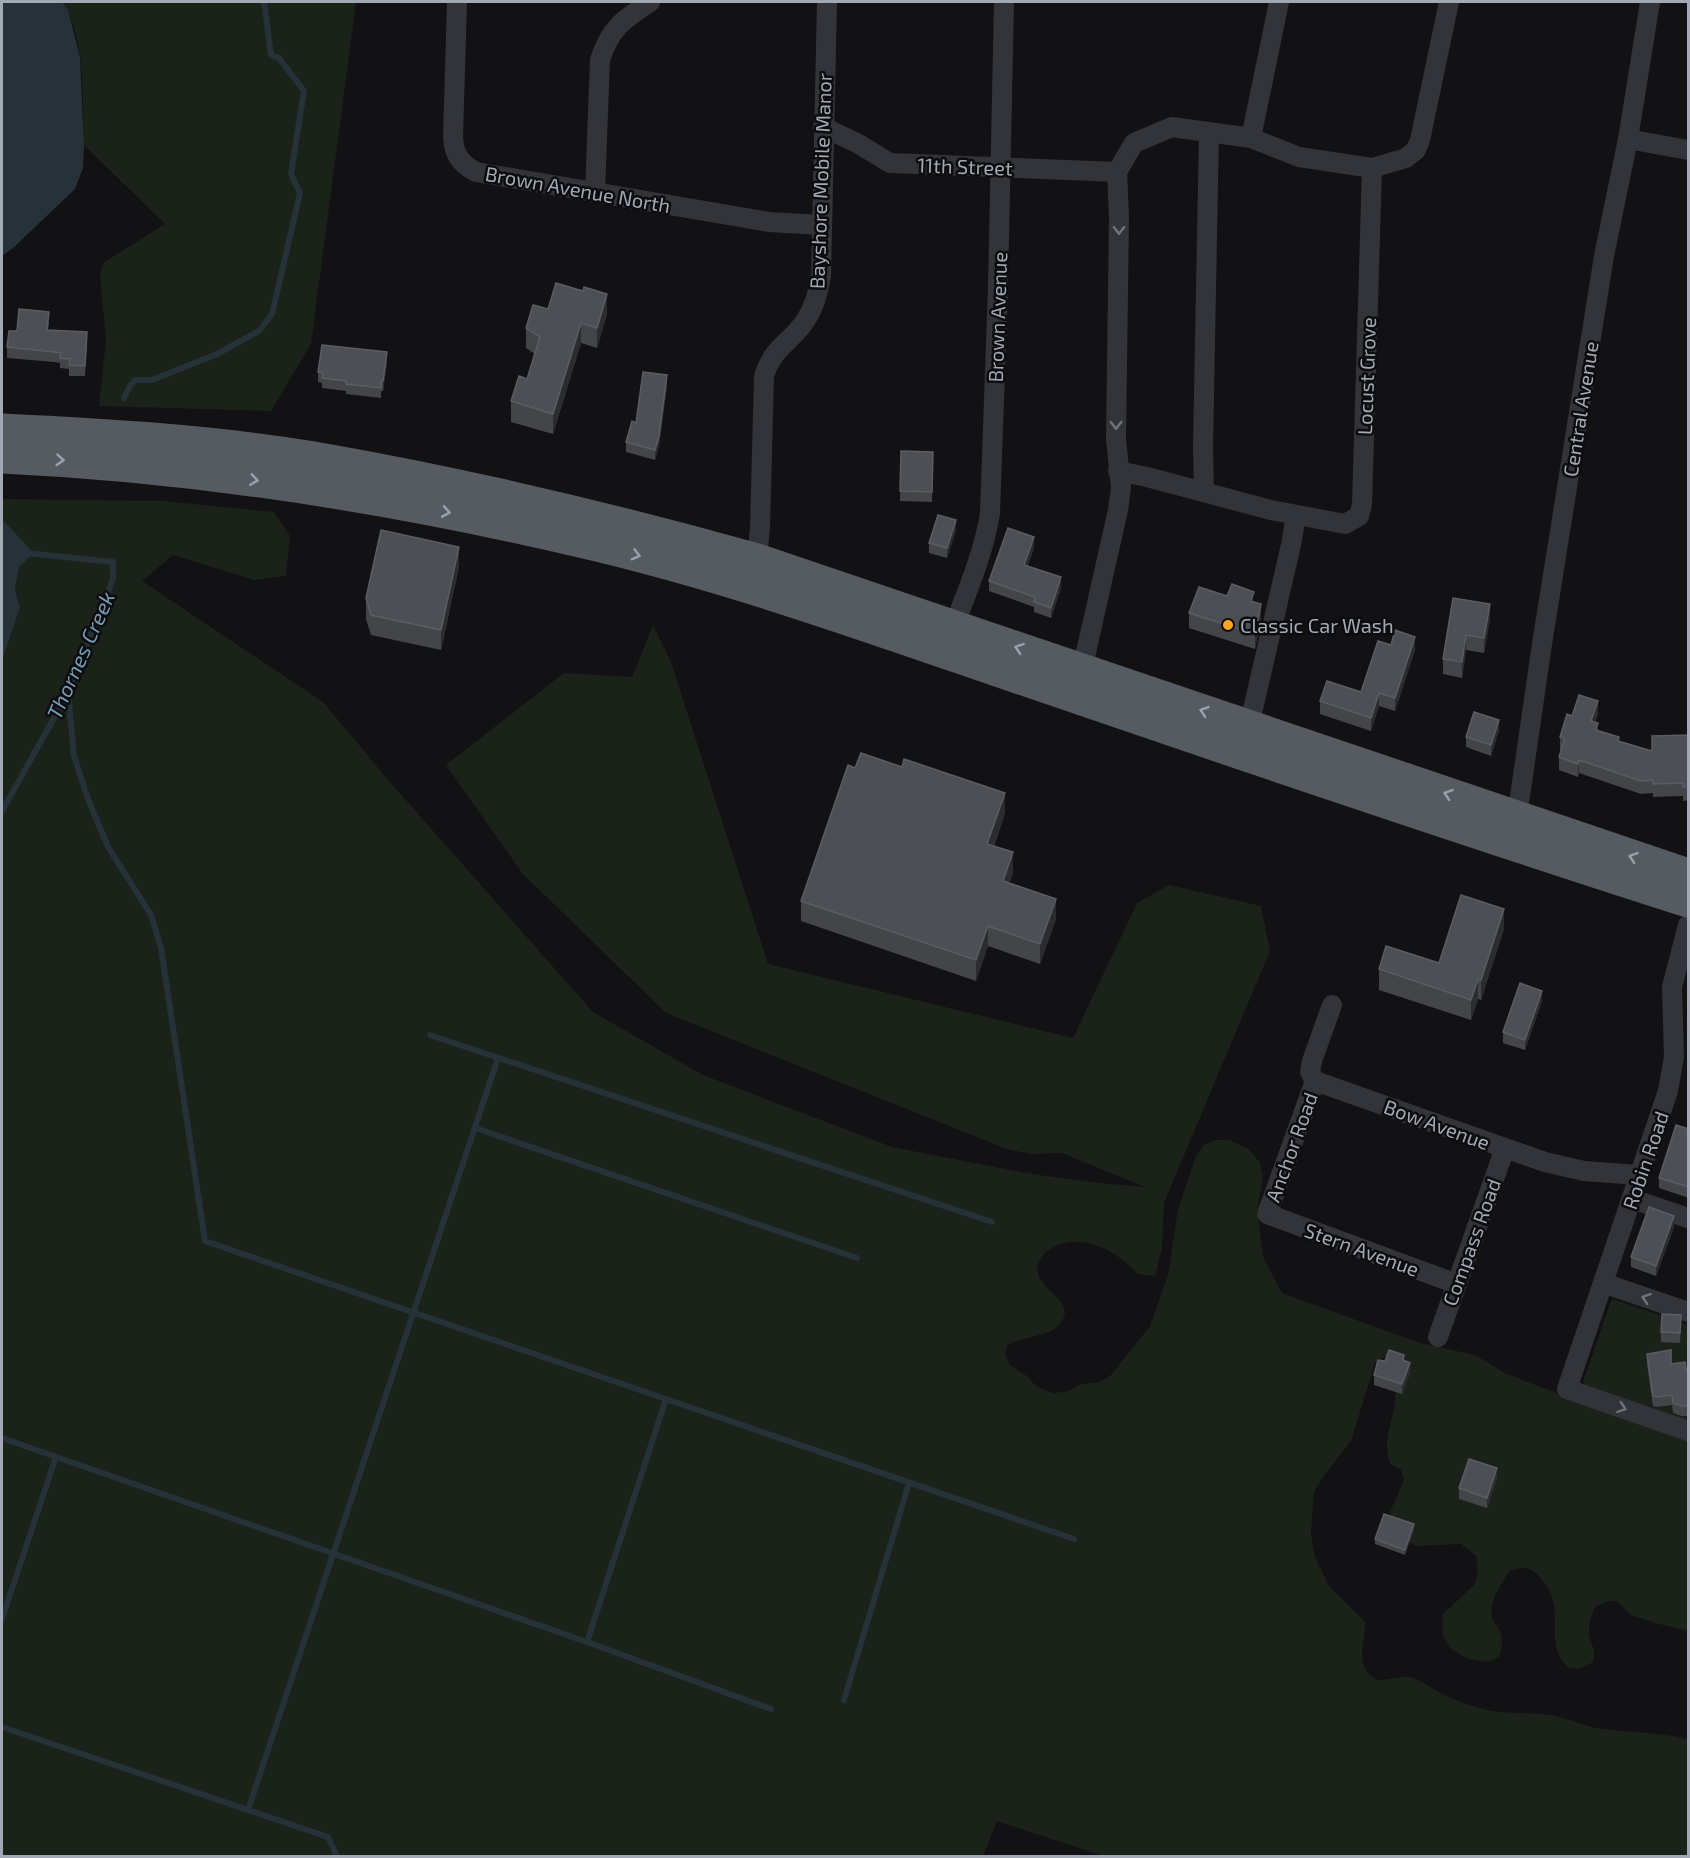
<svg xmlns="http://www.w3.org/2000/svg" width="1690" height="1858" font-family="'Exo 2',sans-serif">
<rect width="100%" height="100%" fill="#121214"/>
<path fill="#1a221a" d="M62,2H356L311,344L271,411L99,406L106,340L100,275L103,263L165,224L84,145C82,101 87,39 62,2Z
M2,499L163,501L274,512L290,536L286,576L254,580L173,555L142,581L323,702L390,782L593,1012L703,1075L892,1147L1026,1173L1089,1182L1145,1187L1062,1153L1031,1154L1007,1149L666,1013L522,873L446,765L564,673L632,677L653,625L671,662L768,964L1073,1038L1137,903L1169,885L1261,906L1270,951L1164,1203L1162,1248L1155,1276L1138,1274C1118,1251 1081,1231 1052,1248C1045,1252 1041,1256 1038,1265C1033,1289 1074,1298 1063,1319C1054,1339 1023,1334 1007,1346L1005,1353L1010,1365L1027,1376L1034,1384L1042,1389L1054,1393L1069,1391L1081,1384L1100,1382L1111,1375L1150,1326L1168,1275L1178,1209L1196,1156L1204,1145L1215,1140H1229L1249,1149L1260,1163L1263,1177L1257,1211L1264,1259L1282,1293L1420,1343L1475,1355L1505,1373L1551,1391L1688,1433V1631L1655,1623L1631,1615L1617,1601L1605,1602L1595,1607C1591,1616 1587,1628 1590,1638C1593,1651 1596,1646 1593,1662L1580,1669L1568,1668C1565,1664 1561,1660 1559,1656C1548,1628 1565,1608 1542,1580C1531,1566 1525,1566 1509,1571C1501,1585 1487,1603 1493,1620C1494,1623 1497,1625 1498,1628C1504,1637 1502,1646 1500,1656L1488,1662L1468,1659L1451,1649L1442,1634L1443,1614L1474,1585L1478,1575L1476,1556L1461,1544L1416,1546L1392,1531L1390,1512L1404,1480L1401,1470L1390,1464C1382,1441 1392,1425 1395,1402C1396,1386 1392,1369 1389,1354L1375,1363L1351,1441L1322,1478L1314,1492L1311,1534L1315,1557L1329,1586L1365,1622C1366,1637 1357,1658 1367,1671C1378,1688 1393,1675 1409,1677C1420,1679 1428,1686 1437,1691C1455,1700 1474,1708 1493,1711C1511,1714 1530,1712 1549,1715C1566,1717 1581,1725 1597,1728C1628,1733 1658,1732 1688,1739V1856H1103L997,1821L983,1856H2V660L20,608L15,589L19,567L34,553L2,519Z
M1613,1299L1688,1325V1421L1585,1385L1583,1382L1611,1301Z"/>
<path fill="#273238" d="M2,2H62L68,10L80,57L84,145L83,168L75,189L13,248L2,256Z
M2,519L34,553L19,567L15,589L20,608L2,660Z"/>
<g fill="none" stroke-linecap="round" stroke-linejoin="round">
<path stroke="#273238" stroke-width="6" d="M124,398L130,386L135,380H152L217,354L259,331L272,314L300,193L291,174L304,91L279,58L271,55L264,2
M68,693L74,756L88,799L108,847L151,915L161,948L205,1241L1074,1539
M2,811L68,693L113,579V562L26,553
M430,1035L992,1222
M475,1128L857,1258
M2,1438L587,1642L771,1709
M2,1619L56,1457
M587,1642L666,1399
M844,1700L909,1483
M2,1727L328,1837L337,1856
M248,1810L498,1058"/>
<path stroke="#333439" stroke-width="20" d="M457,2L453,137C454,155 460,163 476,172L769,222L822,225
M823,127L857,143L890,163L1117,172
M1251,138L1279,2
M1628,139L1688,150
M595,192L600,60C610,28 624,19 650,2
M1118,471L1147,477L1271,510L1345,524L1359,516L1362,505L1372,168
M1204,492L1203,447L1209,132
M757,560L760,528L764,376C773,348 787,345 803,324C814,309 818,293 821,276L827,2
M954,626C968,589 984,552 990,513L998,287L1004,2
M1082,670L1118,510L1121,488L1116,439L1119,217L1117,172L1134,143L1172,127L1251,138L1299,157L1372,168L1406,158L1416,150L1420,140L1449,2
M1249,726L1291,545L1296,515
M1517,817L1542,644L1604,256L1628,139L1650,2
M1688,925L1672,987L1674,1057L1668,1091L1567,1389L1688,1431
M1332,1005L1312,1061L1310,1072L1315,1081L1545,1162L1584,1171L1639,1175
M1315,1081L1267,1214L1457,1284
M1632,1199L1688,1218
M1603,1283L1688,1312
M1438,1337L1505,1148"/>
<path stroke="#565a61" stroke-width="33" d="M2,430C105,435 211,441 314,458C464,484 611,519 757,560L1688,875
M2,457C198,466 393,497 584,542C735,577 882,631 1029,681C1248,756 1468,831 1688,901"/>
</g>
<path fill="#434549" d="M583,291L607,314L597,348L581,343L553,434L511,422V401L527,379L535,354L526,348V328L548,309Z
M49,322L48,330L87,342L85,376H69V369L60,368V363L54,362L7,358V347L17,331Z
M387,362L383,391H381V398L346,394V391L322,388V383L318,382V372Z
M667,385L659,446L655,460L626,452V442L636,423Z
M901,451L933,452L932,502L900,501Z
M956,530L947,558L929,553V543Z
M1034,548L1027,567L1061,588L1051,618L1034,612V607L989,591V581Z
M459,567L441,650L371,635L366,619V598Z
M1227,596L1254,602L1261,619L1255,649L1189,628V613Z
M1453,598L1490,619L1484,653L1466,650L1462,678L1443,674V659Z
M1391,645L1415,650L1395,711L1379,706L1371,731L1320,714V701L1361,692Z
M1598,714L1595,722L1598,730L1619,742L1652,751L1689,735V800L1683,801V796L1653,797V793L1641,794L1579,773L1578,777L1559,770V757L1561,750H1560V737L1572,716Z
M1499,730L1491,756L1466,747V737Z
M855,768L1005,813L994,846L1013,873L1009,883L1056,919L1040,964L988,946L976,981L801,921V901Z
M1504,929L1481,1000L1478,999L1471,1020L1379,990V969L1439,963Z
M1542,1001L1525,1050L1503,1043V1032Z
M1689,1129V1198L1659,1188V1178Z
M1674,1227L1656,1276L1631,1267V1257Z
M1681,1325L1680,1343L1661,1342V1332Z
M1647,1354L1671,1364L1686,1369H1689V1416H1682L1673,1413L1672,1405L1657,1407L1653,1406L1647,1364Z
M1385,1361H1404L1410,1373L1402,1394L1374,1385V1375Z
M1497,1478L1487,1508L1459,1499V1488Z
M1414,1530L1405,1555L1375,1544V1539Z"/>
<path fill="#2b2c2f" d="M607,294V314L597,348V328Z
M581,323V343L553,434V414Z
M387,352V362L383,391V381Z
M667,375V385L659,446L655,460V450Z
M956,520V530L947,558V548Z
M1034,537V548L1024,576V565Z
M459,547V567L441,650V630Z
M1061,577V588L1051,618V608Z
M1261,604V619L1255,649V634Z
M1490,604V619L1484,653V638Z
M1466,635V650L1462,678V662Z
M1415,637V650L1395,711V698Z
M1379,693V706L1371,731V718Z
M1598,701V714L1591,734V721Z
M1499,720V730L1491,756V745Z
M1579,760V773L1578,777V764Z
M1005,793V813L987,864V844Z
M1013,852V873L1003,901V881Z
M1056,899V919L1040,964V944Z
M1504,909V929L1481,1000V980Z
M988,926V946L976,981V960Z
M1478,979V999L1471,1020V1000Z
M1542,991V1001L1525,1050V1040Z
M1674,1216V1227L1656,1276V1266Z
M1410,1363V1373L1402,1394V1384Z
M1497,1468V1478L1487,1508V1498Z
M1414,1524V1530L1405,1555V1550Z"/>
<path fill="#4d4f55" stroke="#5b5d64" stroke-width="1.5" d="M556,283L583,291L584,287L607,294L597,328L581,323L553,414L511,401L519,376L527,379L540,337L526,328L533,305L548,309Z
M19,309L49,312L47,330L87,332L85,366L69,365L70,359L60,358L61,353L54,352L7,347L9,331H17Z
M322,345L387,352L383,381H381V388L346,384V381L322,378L323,373L318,372Z
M643,372L667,375L659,436L655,450L626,442L632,421L636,423Z
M901,451L933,452L932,492L900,491Z
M938,515L956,520L947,548L929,543Z
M1008,528L1034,537L1024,565L1061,577L1051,608L1034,602L1035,597L989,581Z
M381,530L459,547L441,630L371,615L366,598Z
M1232,584L1254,592L1251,601L1261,604L1255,634L1189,613L1199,587L1227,596Z
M1453,598L1490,604L1484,638L1466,635L1462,662L1443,659Z
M1395,630L1415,637L1395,698L1379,693L1371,718L1320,701L1327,681L1361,692L1378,641L1391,645Z
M1579,695L1598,701L1591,721L1598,723L1596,730L1619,737L1618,741L1652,751V736L1689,735V787H1683V783L1653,784V780L1641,781L1579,760L1578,764L1559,757L1565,738L1560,737L1567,714L1572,716Z
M1474,712L1499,720L1491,745L1466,737Z
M861,753L902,767L904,759L1005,793L987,844L1013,852L1003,881L1056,899L1040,944L988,926L976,960L801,901L848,765L855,768Z
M1461,895L1504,909L1481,980L1478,979L1471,1000L1379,969L1386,946L1439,963Z
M1520,983L1542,991L1525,1040L1503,1032Z
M1676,1125L1689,1129V1187L1659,1178Z
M1649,1207L1674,1216L1656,1266L1631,1257Z
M1662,1314L1681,1315L1680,1333L1661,1332Z
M1389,1350L1404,1355L1403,1360L1410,1363L1402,1384L1374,1375L1378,1360L1385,1361Z
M1671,1350V1364L1685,1362L1686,1369H1689V1406H1682L1673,1403L1672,1395L1657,1397L1653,1396L1647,1354Z
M1469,1459L1497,1468L1487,1498L1459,1488Z
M1384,1514L1414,1524L1405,1550L1375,1539Z"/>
<defs><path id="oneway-chevron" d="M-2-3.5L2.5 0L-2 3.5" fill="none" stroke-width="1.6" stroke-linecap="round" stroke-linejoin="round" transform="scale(1.5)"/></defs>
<g stroke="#70747d">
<use href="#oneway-chevron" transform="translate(1119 230) rotate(91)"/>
<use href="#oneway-chevron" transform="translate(1116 425) rotate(91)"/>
<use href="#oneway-chevron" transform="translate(1646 1298) rotate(-161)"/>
<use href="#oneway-chevron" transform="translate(1622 1408) rotate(19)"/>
</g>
<g stroke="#9aa1ad">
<use href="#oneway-chevron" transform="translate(60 460) rotate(4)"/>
<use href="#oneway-chevron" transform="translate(254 480) rotate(8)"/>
<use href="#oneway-chevron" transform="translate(446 512) rotate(10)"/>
<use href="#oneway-chevron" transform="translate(636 555) rotate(15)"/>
<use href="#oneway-chevron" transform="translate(1019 648) rotate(-161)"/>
<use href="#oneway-chevron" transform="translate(1204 711) rotate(-161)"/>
<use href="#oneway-chevron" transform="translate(1448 794) rotate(-161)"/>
<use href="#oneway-chevron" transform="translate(1633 857) rotate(-161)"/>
</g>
<circle fill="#ffa41e" stroke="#0d0d0f" stroke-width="2" cx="1228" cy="625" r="6"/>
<g text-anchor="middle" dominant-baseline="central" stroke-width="5" stroke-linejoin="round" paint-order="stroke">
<g font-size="20" fill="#a2a9b5" stroke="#0d0d0f">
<text transform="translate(965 166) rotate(2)">11th Street</text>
<text transform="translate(820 181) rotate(-88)">Bayshore Mobile Manor</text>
<text transform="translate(578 189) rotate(10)">Brown Avenue North</text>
<text transform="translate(997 317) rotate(-88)">Brown Avenue</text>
<text transform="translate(1366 376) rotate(-88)">Locust Grove</text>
<text transform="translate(1580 409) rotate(-81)">Central Avenue</text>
<text transform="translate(1437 1124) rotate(20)">Bow Avenue</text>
<text transform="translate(1291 1147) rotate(-70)">Anchor Road</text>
<text transform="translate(1645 1160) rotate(-71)">Robin Road</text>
<text transform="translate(1471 1242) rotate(-70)">Compass Road</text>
<text transform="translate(1362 1249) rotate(20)">Stern Avenue</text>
</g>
<g font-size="20" fill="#a2a9b5" stroke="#0d0d0f" text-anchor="start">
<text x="1240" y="625">Classic Car Wash</text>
</g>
<g font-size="21" font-style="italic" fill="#769bb4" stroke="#0d0d0f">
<text transform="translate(80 655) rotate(-66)">Thornes Creek</text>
</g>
</g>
<rect width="1690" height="1858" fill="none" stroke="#a2a9b5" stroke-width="6"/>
</svg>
